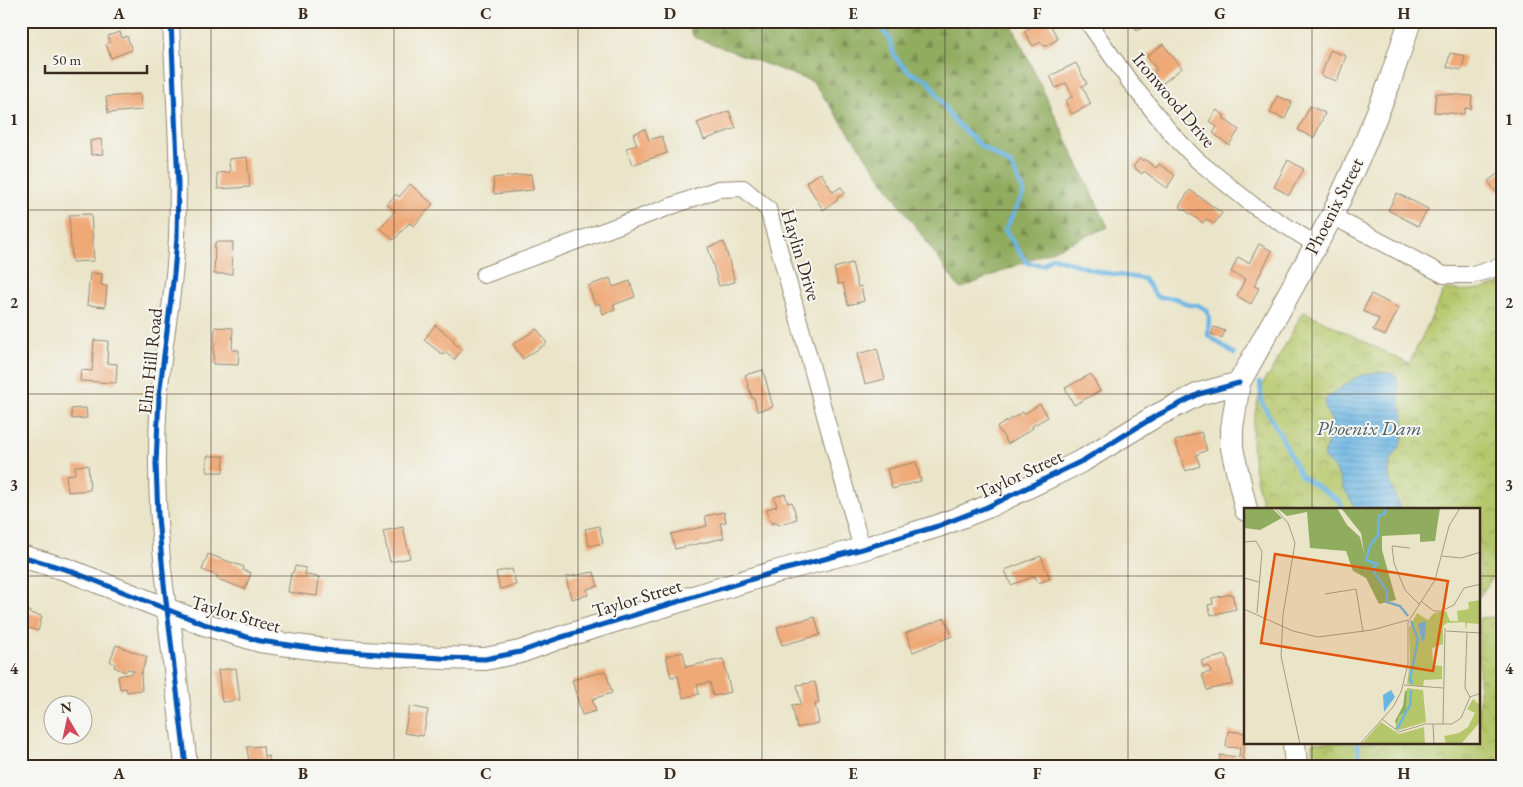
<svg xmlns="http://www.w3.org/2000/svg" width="1523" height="787" font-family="'EB Garamond',serif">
<defs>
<pattern id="forest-firs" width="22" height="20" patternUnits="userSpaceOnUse" patternTransform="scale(1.25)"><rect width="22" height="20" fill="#90ac5e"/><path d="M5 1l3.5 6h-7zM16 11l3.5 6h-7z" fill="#778c4d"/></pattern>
<pattern id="park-crowns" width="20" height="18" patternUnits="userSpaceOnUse" patternTransform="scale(1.25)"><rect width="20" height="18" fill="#b5c76a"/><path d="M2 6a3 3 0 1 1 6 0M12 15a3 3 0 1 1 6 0" fill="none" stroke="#94a257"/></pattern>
<pattern id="water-rules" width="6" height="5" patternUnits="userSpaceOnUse" patternTransform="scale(1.25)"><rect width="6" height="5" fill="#6ab5e3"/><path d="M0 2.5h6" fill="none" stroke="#5893b7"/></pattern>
</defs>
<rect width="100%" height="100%" fill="#f6f6f2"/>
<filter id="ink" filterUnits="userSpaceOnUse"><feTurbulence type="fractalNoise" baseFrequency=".02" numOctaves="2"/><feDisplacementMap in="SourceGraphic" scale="10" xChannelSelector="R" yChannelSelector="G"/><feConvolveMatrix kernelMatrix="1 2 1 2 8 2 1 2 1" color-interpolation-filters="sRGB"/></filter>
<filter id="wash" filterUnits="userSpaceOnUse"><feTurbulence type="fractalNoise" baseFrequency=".0096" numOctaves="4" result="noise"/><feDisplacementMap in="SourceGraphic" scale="20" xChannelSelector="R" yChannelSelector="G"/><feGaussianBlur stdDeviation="1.12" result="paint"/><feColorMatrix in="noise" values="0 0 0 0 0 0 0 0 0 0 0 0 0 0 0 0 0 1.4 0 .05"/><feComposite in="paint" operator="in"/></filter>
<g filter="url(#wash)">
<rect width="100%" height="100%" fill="#eae5c9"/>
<path fill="url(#forest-firs)" stroke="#666b3e" d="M685,21H1010L1108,227L960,289L813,82L694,37Z"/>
<path fill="url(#park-crowns)" stroke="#787844" d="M1502,283V564L1479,597V510H1264C1250,459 1246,427 1266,377L1269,376L1303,311L1409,364L1445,289C1465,292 1483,290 1502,283Z
M1495,617L1502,675V766H1313L1312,743H1479V618Z"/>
<path fill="url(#water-rules)" stroke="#527080" d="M1379,372L1394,374C1400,385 1397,389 1399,400C1402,415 1408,426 1402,441C1399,451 1390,457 1389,469C1388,483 1396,496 1400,509H1356L1342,485L1336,470L1324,458C1324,447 1331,438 1332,428C1333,418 1326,414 1325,406C1324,394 1337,392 1343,387C1350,382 1355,377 1363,375C1368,373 1374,373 1379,372Z"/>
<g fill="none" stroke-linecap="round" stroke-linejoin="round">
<path stroke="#6ab5e3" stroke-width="4.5" d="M875,21L889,38L895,57L909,72L928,80L953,120L980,145L1012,166L1024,193L1005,230L1027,263L1043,265L1052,257L1100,272L1144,279L1157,297L1175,298L1189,305H1198L1207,310L1209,317L1208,335L1234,354
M1260,383L1262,403L1281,436L1301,476L1340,501L1342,510
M1357,743L1361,766"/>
</g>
<g id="blocks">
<path fill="#efa977" d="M1041,21H1048L1058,39L1046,46H1044L1041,42L1033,46L1024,31Z
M1131,21H1154L1137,31Z
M120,32L122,38L127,36L132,50L111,58L106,44L110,42L108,36Z
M1163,44L1182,68L1162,84L1153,73L1157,70L1147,56Z
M1330,50L1346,56L1337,81L1321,76Z
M1450,53L1465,56L1462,70L1447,67Z
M1076,63L1087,84L1082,86L1091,104L1072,114L1065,101L1073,96L1066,83L1056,88L1050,76Z
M1436,93L1472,96L1471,109L1465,108L1464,114L1434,112Z
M140,94L142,110L108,113L106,97Z
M1277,96L1292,102L1285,119L1270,113Z
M1310,106L1325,113L1314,138L1298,130Z
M1217,110L1225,116L1223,118L1239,130L1229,145L1213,133L1217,127L1209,121Z
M729,111L736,128L704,140L697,123Z
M645,129L649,140L662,136L667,153L632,165L626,148L637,145L633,134Z
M101,139L103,154L91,155L90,141Z
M247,157L250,187L218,189L217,173L230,172L229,159Z
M1140,158L1143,161L1144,159L1156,168L1159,164L1175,175L1167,188L1144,171L1142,174L1133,167Z
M1288,160L1304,169L1289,195L1274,187Z
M1500,172L1502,175V188L1496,192L1488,181Z
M821,173L833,192L841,187L845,193L837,198L838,200L823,210L806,182Z
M531,174L533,190L494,194L493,178Z
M410,184L433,204L414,226L409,223L394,240L380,228L395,211L387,204L396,194L399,197Z
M1190,190L1222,213L1214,224L1206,219L1203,223L1179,206Z
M1397,193L1428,209L1418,226L1388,210Z
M91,214L94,261L72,262L69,215Z
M215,242H233L232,274H214Z
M724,242L735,282L719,286L708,247Z
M1259,244L1272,251L1254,286L1259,288L1251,304L1237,296L1245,279L1231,272L1238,257L1249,263Z
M852,263L858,287L861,286L864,301L848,305L843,283L838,284L834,268Z
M90,273L102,274L101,285L107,286L105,307L87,305Z
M610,278L613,287L630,281L635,297L613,305L615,310L603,314L599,303L595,305L588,286Z
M1371,294L1399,308L1385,336L1373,330L1379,319L1363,311Z
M435,325L454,340L453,342L462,349L454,360L445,352L443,355L424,340Z
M215,327L233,328L232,350H239L238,365L213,364Z
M1214,327L1225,331L1222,338L1211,334Z
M537,329L547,343L523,359L513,344Z
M94,340L108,341L107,363L117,364L116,383L80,381L81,370L92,371Z
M877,349L885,379L865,384L857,354Z
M763,370L773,407L757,411L754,398H752L745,375Z
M1091,374L1100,391L1074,405L1065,388Z
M1040,404L1048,417L1032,426L1033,428L1008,444L997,427L1023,412L1024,414Z
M86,408L87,418L72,419L71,409Z
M1201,432L1207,450L1196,455L1200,466L1186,471L1175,441Z
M207,456H224L223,472H207Z
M916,462L921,481L892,489L887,469Z
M88,465L90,490L68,492L66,475L75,474V466Z
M785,494L788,503L792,502L797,519L777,525L776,522L771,524L767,509L777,506L774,497Z
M724,512L726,522L720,523L724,538L675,549L671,534L707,526L705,516Z
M599,526L603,543L589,546L585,529Z
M403,527L410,558L390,562L383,531Z
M208,554L244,567L243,570L251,573L245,589L217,579L218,576L202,570Z
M1041,556L1050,579L1038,583L1035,576L1011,585L1005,570Z
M295,566L306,568L305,575L319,577L317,596L288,592L291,573H293Z
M512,569L516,585L500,589L496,572Z
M594,572L598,586L587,589L588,595L571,599L566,577Z
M1232,594L1236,609L1211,615L1208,605L1213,604L1212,598Z
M21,609L30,611L29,613L42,616L38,631L25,627L23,634L21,633Z
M815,617L820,635L782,645L777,627Z
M945,618L952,636L913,652L906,633Z
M116,645L147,657L141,674L142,690L127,692L126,688L120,689L118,676L133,673L134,671L128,669L125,672L114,667L115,664L110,661Z
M683,652L686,667L723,659L731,692L713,696L710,682L697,685L699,694L683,698L678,676L671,677L666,656Z
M1226,655L1233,684L1207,690L1202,674L1211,672L1209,666L1203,667L1201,661Z
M236,668L240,700L222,702L218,670Z
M606,671L612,693L592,699L596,711L582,715L572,680Z
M815,682L819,703L815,704L819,723L797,728L792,705L801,704L797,685Z
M410,706L428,710L423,736L404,733Z
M1228,731L1246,733L1242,758L1245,759V766H1219L1220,755L1239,757L1240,748L1226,747Z
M263,746L264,757L269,756V762H265L266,766H237V764L249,763L247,747Z"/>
</g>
</g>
<g filter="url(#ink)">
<use href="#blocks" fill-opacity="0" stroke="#928874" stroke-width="1"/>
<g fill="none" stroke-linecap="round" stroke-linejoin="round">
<g stroke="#928874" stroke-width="18">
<path id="street" d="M1087,21L1130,82L1171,133L1197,160L1254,206L1315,244
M1332,216L1444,275H1473L1502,266
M484,275L718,189L743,188L768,209L862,549
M168,609C158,538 154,469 159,398C163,344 175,291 177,236C180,165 174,93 171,21"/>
</g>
<g stroke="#928874" stroke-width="24">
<path id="secondary" d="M1246,510L1232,448V428L1239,383L1332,216L1364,146L1389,84L1410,21
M21,556L68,570L204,624L260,641L333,651L441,658L485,659L520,652L559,638L775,572L862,549L938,526L987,507L1084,460L1154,417L1199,394L1239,383
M168,609L186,766
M1294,743L1296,766"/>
</g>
<use href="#street" stroke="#fff" stroke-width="16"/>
<use href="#secondary" stroke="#fff" stroke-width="22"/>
<g stroke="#f6f6f2" stroke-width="8">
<path id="cycleway" d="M171,21L178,185L177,238L174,274L159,396L156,464L158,517L164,584L186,766
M21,556L68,570L204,624L260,641L333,651L441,658L485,659L520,652L559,638L775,572L862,549L938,526L987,507L1084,460L1154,417L1199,394L1239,383"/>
</g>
<use href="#cycleway" stroke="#0057b8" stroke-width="5"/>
</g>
</g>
<path fill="none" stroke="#3b2a1e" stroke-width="1" stroke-opacity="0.55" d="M211,21V766M394,21V766M578,21V766M762,21V766M945,21V766M1128,21V766M1312,21V510M21,210H1502M21,394H1502M21,576H1246M1479,576H1502M1312,743V766"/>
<g text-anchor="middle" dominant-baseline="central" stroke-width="4" stroke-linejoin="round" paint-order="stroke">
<g font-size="19" fill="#3b2a1e" stroke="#f6f6f2">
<text transform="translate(1174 100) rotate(50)">Ironwood Drive</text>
<text transform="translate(1334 206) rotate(-63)">Phoenix Street</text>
<text transform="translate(801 255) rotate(73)">Haylin Drive</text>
<text transform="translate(150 361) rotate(-84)">Elm Hill Road</text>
<text transform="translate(1020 474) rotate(-25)">Taylor Street</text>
<text transform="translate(637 598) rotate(-17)">Taylor Street</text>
<text transform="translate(236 614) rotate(16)">Taylor Street</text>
</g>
<g font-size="20" font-style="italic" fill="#4b5b63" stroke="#f6f6f2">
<text x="1369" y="428">Phoenix Dam</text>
</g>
</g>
<g transform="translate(1244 508)">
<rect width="236" height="236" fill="#eae5c9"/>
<path d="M0,0H28L38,10L16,22L0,20ZM33,0H93L103,17L116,29L120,45L117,25L97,0H196L191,33L176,34V26L138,28V42L152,92L135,96L122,70L109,63L102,43L66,40L63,4L43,8ZM164,182L167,196L153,218L151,213L159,198L161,183Z" fill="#90ac5e"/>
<path d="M236,92V116L223,115L222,122L221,114L203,115L199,118V136L188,140L189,157L198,158V171L180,172L179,179L163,176L166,152L165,120L173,105L184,112L190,105L202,103L206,113H214L213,103L225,101L224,94ZM163,180L179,182L182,214L155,222L151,221L155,208L162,203ZM229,191L236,197V214L217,236H202L200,228L215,225L224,219L231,205L223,201ZM137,214L155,226L180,219L181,236H118Z" fill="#b5c76a"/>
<path d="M182,113L181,130L178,134L174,116ZM147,182L151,189L140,204L139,187Z" fill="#6ab5e3"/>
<path fill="none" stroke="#6ab5e3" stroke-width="2.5" d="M141,0V5L135,8L134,27L126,38L122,52L133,56L128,61L143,83V94L156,98L164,108M167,113L174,131L166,172L169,176M153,221L166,197L167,182"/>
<path fill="none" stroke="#a49a85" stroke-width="1" d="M31,0L44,15L51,35L39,107L37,148L56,236M0,34L12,33L18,43L13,105M166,40L148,38L150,55L161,82L176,97M198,48L217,50L237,44M0,70L15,74M81,86L112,81L119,124M178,94L190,103H197L210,97L220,80L237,76M0,101L49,123L74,129L128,122L164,112M202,123L237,125M223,124L221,180L226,189M160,177L199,180M138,211L155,224L181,216H208L217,210L226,189L237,185M189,216L190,236M199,216L201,120M116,236L149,199L157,184L164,156V114L191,72L205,18L216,0"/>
<path fill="#df570d" fill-opacity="0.15" stroke="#df570d" stroke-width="2.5" d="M31,46L204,73L189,163L17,135Z"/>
<rect width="236" height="236" fill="none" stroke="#3b2a1e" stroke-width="2.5"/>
</g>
<rect width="1523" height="787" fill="none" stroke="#f6f6f2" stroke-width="55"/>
<g transform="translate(68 720) rotate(351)"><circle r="24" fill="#f6f6f2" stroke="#aba49d"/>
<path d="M0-4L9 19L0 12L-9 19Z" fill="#d1495b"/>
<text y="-8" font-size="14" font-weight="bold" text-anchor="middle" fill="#3b2a1e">N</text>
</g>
<path d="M45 65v8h102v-8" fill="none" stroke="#3b2a1e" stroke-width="2.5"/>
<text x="52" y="65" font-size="15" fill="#3b2a1e" stroke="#f6f6f2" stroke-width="4" paint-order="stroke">50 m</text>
<rect x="28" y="28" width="1468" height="732" fill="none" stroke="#3b2a1e" stroke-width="2"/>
<g font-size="16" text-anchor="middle" font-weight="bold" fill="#3b2a1e">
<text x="119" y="19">A</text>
<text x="303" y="19">B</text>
<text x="486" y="19">C</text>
<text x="670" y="19">D</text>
<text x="853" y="19">E</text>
<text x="1037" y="19">F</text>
<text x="1220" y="19">G</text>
<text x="1404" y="19">H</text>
<text x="14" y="125">1</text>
<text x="1509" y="125">1</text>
<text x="14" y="308">2</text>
<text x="1509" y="308">2</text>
<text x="14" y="491">3</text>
<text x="1509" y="491">3</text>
<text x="14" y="674">4</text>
<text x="1509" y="674">4</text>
<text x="119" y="779">A</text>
<text x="303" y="779">B</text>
<text x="486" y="779">C</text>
<text x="670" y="779">D</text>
<text x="853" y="779">E</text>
<text x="1037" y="779">F</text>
<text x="1220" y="779">G</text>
<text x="1404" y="779">H</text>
</g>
</svg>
